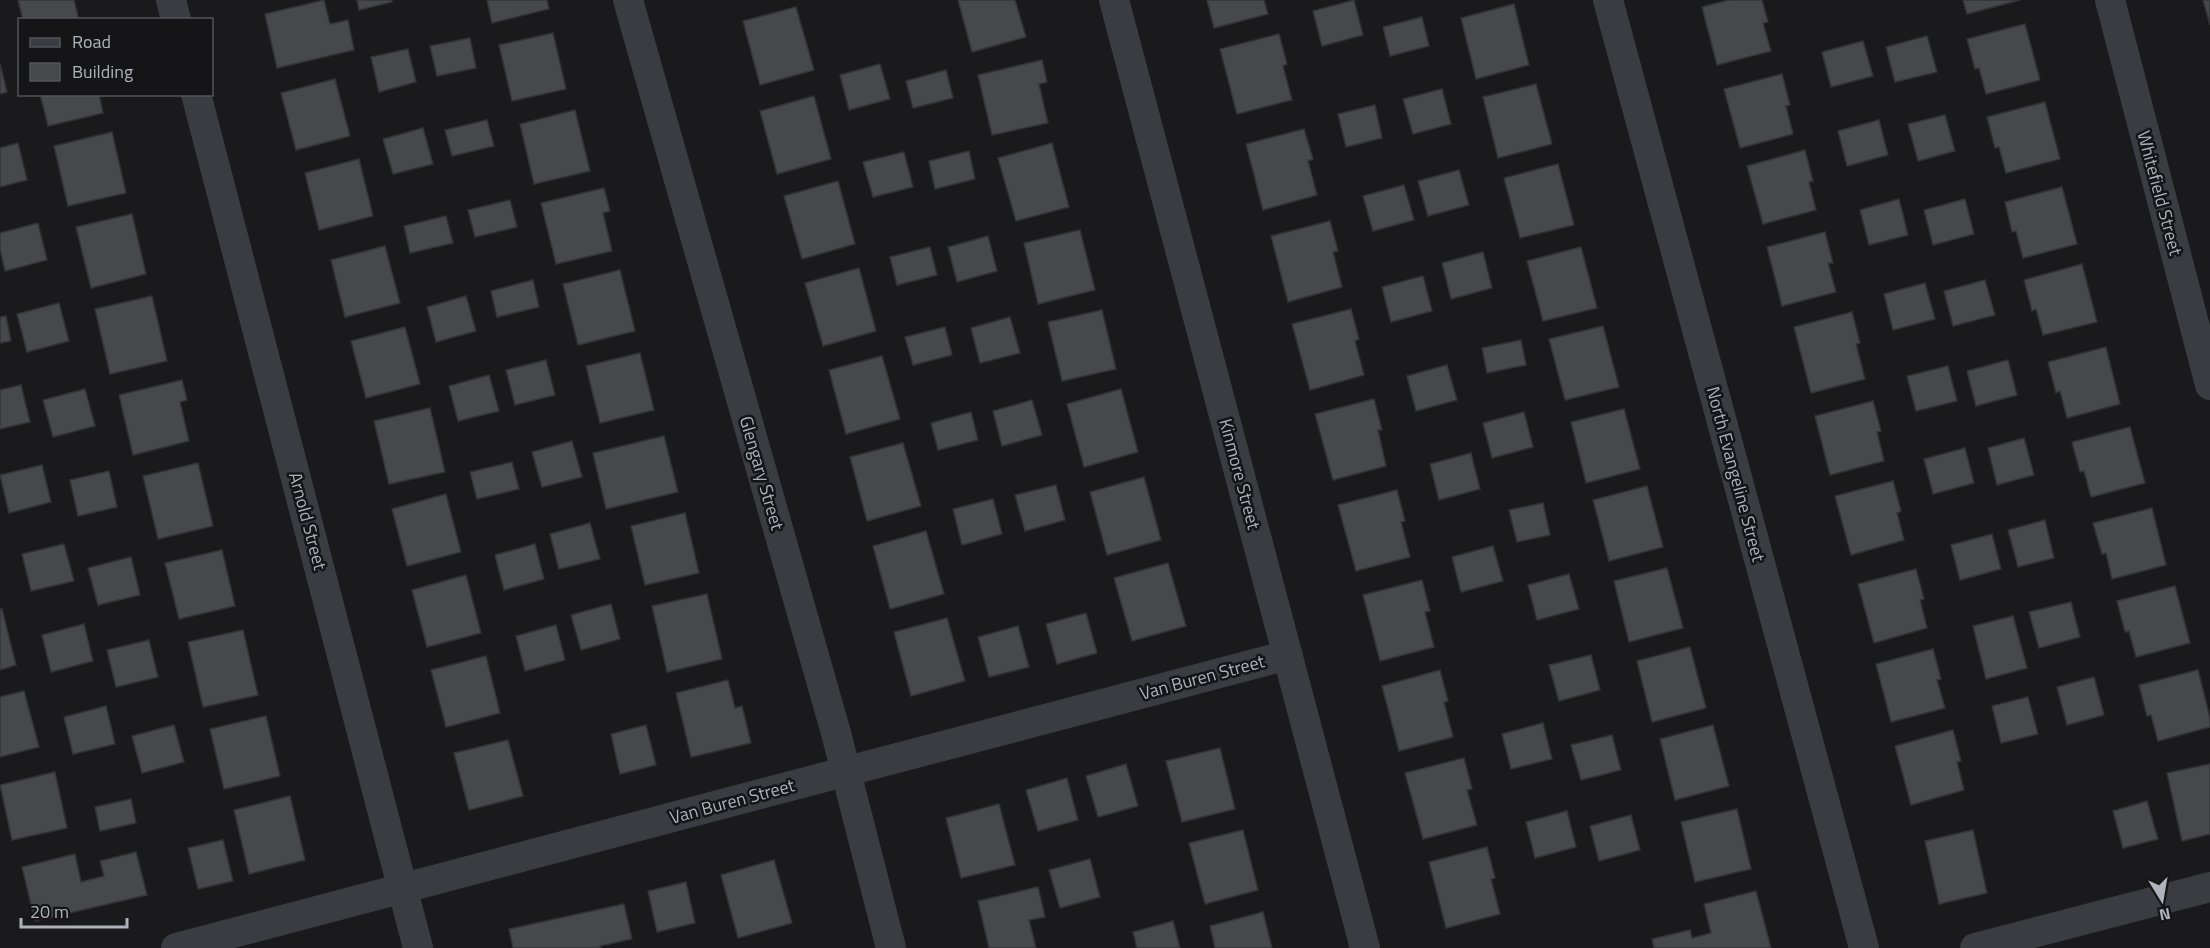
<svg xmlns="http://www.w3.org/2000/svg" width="2210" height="948" font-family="'Titillium Web',sans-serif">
<rect width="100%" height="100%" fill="#1a1a1c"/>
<path fill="#47484c" stroke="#343438" stroke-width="1.5" d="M18,0H74L79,20H23Z
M324,0L330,24L348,20L354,50L277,68L265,14Z
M357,0H392V2L359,10Z
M487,0H547L549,9L492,23Z
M958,0H1015L1026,37L972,52Z
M1207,0H1264L1268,14L1214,28Z
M1354,0L1363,35L1322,46L1313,11Z
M1729,0H1762L1768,22L1763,23L1771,51L1717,65L1702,7Z
M1963,0H2020L1967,14Z
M2203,0H2210V25Z
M1514,4L1529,65L1476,79L1461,18Z
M796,7L814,70L760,85L743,21Z
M1422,17L1429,46L1390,56L1383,27Z
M2025,24L2040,80L1986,94L1979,68L1975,69L1967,39Z
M553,33L566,89L512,101L499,45Z
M1279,34L1287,64L1283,66L1292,100L1237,114L1220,49Z
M1927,36L1937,72L1895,82L1886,47Z
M470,38L476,68L437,76L430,46Z
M1863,41L1873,76L1831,87L1822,52Z
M408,49L416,82L379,92L371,57Z
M1042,60L1047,82L1039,84L1048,123L992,135L978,75Z
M0,64L7,92L0,94Z
M880,64L890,99L849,110L840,75Z
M946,70L953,98L913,108L906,81Z
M1782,74L1790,105L1786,106L1793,134L1740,148L1724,89Z
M335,79L350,136L296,150L281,93Z
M1536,84L1552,144L1498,158L1483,97Z
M1442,89L1451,124L1413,134L1403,99Z
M40,94H99L103,113L48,126Z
M814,96L831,159L777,174L760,111Z
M2045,102L2060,159L2006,173L1999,147L1995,148L1987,117Z
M1375,105L1382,138L1346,147L1338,114Z
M575,110L590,171L534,184L520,124Z
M1945,115L1955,151L1918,161L1908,124Z
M487,120L494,146L452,156L445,130Z
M1879,120L1888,155L1847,166L1838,131Z
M423,128L433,164L393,174L383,139Z
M1304,129L1313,159L1308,161L1317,195L1263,210L1246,144Z
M112,132L126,193L68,206L54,146Z
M18,143L27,180L0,187V148Z
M1052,143L1069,207L1016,221L998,158Z
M1805,150L1813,181L1809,182L1816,210L1763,224L1747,166Z
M969,151L975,179L935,189L929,161Z
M904,152L913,187L873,197L863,162Z
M359,159L373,216L319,230L305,173Z
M1558,164L1574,225L1520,238L1504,178Z
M1459,170L1469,205L1428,216L1418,181Z
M838,181L855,244L802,259L784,196Z
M1404,185L1414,220L1373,231L1363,196Z
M2062,187L2077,244L2023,258L2016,231L2012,232L2005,202Z
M604,188L610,211L603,213L612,251L556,264L541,203Z
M1899,199L1908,235L1869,245L1860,210Z
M1965,199L1974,234L1933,245L1924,210Z
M510,200L517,227L475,237L468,210Z
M132,214L146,274L91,288L76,227Z
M446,216L453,243L410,253L404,226Z
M1330,221L1338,251L1333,252L1342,287L1288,302L1271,236Z
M38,223L47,260L5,271L0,249V233Z
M1080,230L1095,290L1038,304L1024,243Z
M1825,232L1833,263H1828L1836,292L1782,306L1767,247Z
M988,236L997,271L957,282L948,247Z
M385,246L400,303L345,317L331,260Z
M930,247L937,275L897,285L890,257Z
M1581,247L1597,308L1543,321L1527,261Z
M1483,252L1492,288L1451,299L1442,263Z
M2082,264L2097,322L2043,335L2036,309L2032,311L2024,280Z
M859,268L876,331L823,346L805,283Z
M620,270L635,331L578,345L563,284Z
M1423,276L1432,311L1391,322L1382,287Z
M533,280L539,307L497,317L491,291Z
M1985,280L1995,315L1953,326L1944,291Z
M1925,283L1935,319L1893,330L1884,294Z
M152,296L167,361L110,374L95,309Z
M466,296L476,331L436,342L427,307Z
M59,303L69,341L27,352L17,314Z
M1351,309L1359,339L1355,341L1364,375L1310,390L1292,324Z
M1102,310L1116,369L1062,381L1048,322Z
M1852,312L1860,343L1856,344L1865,379L1811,393L1794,327Z
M6,316L11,341L0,343V317Z
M1010,317L1020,353L980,363L971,328Z
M1603,326L1619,387L1565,400L1549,339Z
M405,327L420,384L366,398L351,341Z
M945,327L952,355L913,365L905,337Z
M1521,340L1526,365L1487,373L1482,348Z
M2106,347L2120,404L2067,418L2060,391L2056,393L2048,362Z
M640,353L654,410L600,423L586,366Z
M882,356L900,419L846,434L829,370Z
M546,360L555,395L515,405L506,370Z
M2008,360L2017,395L1976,406L1967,371Z
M1447,365L1457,400L1416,411L1407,376Z
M1948,366L1957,401L1916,411L1907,376Z
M489,375L499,411L458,421L449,386Z
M182,380L187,400L180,402L189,441L133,455L119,395Z
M21,385L30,422L0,429V390Z
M85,389L95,426L53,437L43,400Z
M1121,389L1138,452L1084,467L1067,404Z
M1374,399L1382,430H1378L1386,466L1333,480L1315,414Z
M1032,400L1042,435L1002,446L993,411Z
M1873,401L1881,431L1877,432L1884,461L1830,475L1815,416Z
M430,408L445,472L389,484L374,421Z
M1624,409L1640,469L1586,483L1571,422Z
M971,412L978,440L938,450L931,423Z
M1524,412L1533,447L1492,458L1483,423Z
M2130,427L2145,483L2091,497L2084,471L2080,472L2072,442Z
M664,436L678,492L606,509L593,453Z
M2024,438L2034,475L1997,485L1988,448Z
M572,441L582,477L542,487L532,452Z
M903,443L921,506L867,521L850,457Z
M1965,448L1974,483L1933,494L1924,459Z
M1471,453L1480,489L1439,500L1430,464Z
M512,462L519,489L477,499L470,472Z
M198,463L213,526L158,539L143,476Z
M42,465L51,502L9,513L0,475Z
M109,471L117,507L78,516L70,480Z
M1144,477L1161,540L1107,555L1090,492Z
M1893,481L1901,511L1897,513L1904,540L1851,555L1835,496Z
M1056,485L1065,520L1025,531L1015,495Z
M1647,486L1663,547L1609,561L1593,500Z
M1397,490L1405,521L1401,522L1410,557L1356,571L1338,505Z
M446,494L461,552L407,566L392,509Z
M993,499L1002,534L962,545L953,509Z
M1543,503L1550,535L1517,542L1509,510Z
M2152,508L2166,565L2112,579L2106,553L2102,554L2093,523Z
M685,513L699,573L645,585L631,526Z
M2045,520L2054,558L2018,567L2008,530Z
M590,523L600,559L559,569L550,534Z
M926,531L944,594L890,609L873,546Z
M1992,534L2001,569L1960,580L1951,545Z
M64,544L74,581L31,591L22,554Z
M535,544L544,579L504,590L495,555Z
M1493,546L1503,581L1461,592L1452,557Z
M222,550L235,606L179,619L165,563Z
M131,557L140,595L98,605L88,568Z
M1168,563L1186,626L1132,641L1114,578Z
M1667,568L1683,628L1629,642L1614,581Z
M1916,569L1924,599L1920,600L1927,628L1874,643L1858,584Z
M1569,574L1579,609L1537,620L1528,585Z
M466,575L481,633L427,647L412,590Z
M1422,580L1430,611L1425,612L1434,647L1380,661L1363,595Z
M2175,586L2190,643L2136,657L2129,631L2125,632L2117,601Z
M707,594L722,659L667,672L652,606Z
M2071,602L2080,637L2039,648L2029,612Z
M611,604L620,639L581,650L571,615Z
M0,609H2L16,665L0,670Z
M1086,613L1097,653L1057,664L1046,624Z
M2013,616L2027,668L1986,679L1973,626Z
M947,618L965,681L911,696L894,632Z
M84,624L93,661L51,672L42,635Z
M556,625L565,660L525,671L516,636Z
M1018,626L1029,667L989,677L978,637Z
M243,630L258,695L203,707L188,642Z
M149,640L158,677L116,687L107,650Z
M1690,647L1706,708L1652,722L1637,661Z
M1933,649L1941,679L1937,680L1945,708L1891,722L1876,664Z
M1591,655L1600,690L1559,701L1549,665Z
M486,656L500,713L446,727L431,670Z
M1440,670L1448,701L1444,702L1453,737L1399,751L1382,686Z
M2198,670L2210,718V727L2158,741L2151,715L2147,716L2139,685Z
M2094,677L2104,715L2067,725L2057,687Z
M728,680L735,708L742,706L751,743L691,757L676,693Z
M24,691L39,747L0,757V697Z
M2028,697L2038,734L2001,743L1992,706Z
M106,706L115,744L73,754L64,717Z
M266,716L280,776L224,789L210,729Z
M1543,723L1552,759L1511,769L1502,734Z
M174,725L184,762L142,773L132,736Z
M646,725L656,765L620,774L611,734Z
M1713,725L1729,786L1675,800L1660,739Z
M1953,730L1961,761L1957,762L1964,790L1911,805L1895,746Z
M1612,735L1621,770L1581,780L1571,745Z
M508,740L523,796L469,810L454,753Z
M1220,748L1235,809L1182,822L1166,761Z
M1464,758L1472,789L1467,790L1477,825L1423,839L1405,773Z
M1126,764L1138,806L1098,817L1086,776Z
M2210,764V834L2182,841L2167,773Z
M55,772L67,828L12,840L0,785Z
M1067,778L1078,820L1038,831L1026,790Z
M290,796L305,860L249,874L234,810Z
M131,799L136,823L100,831L95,807Z
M2147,801L2158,839L2123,848L2113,811Z
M999,804L1015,865L961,878L946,818Z
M1737,809L1751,869L1695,882L1681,822Z
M1567,811L1576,847L1535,858L1526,822Z
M1631,815L1640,850L1599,861L1590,826Z
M1243,830L1258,890L1205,904L1189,843Z
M1973,830L1987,893L1939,904L1925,841Z
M223,840L233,881L198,889L188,848Z
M1487,847L1495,878L1491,879L1500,914L1446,928L1429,862Z
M136,852L147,895L35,921L22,867L75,854L81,882L104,876L100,861Z
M1090,859L1100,897L1060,908L1049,870Z
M774,860L792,923L738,938L721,875Z
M686,882L695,923L657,932L648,891Z
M1038,887L1045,917L1029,920L1036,948H989L978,901Z
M1756,891L1771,948H1654L1652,939L1690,930L1692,938L1711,933L1704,904Z
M624,904L632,939L600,946L601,948H513L509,929Z
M1263,912L1272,948H1215L1210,926Z
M1173,921L1180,948H1137L1133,932Z"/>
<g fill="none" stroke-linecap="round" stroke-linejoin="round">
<path stroke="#3b3c41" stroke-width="30" d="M171,0L176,20
M628,0L836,733L891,948
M1114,0L1365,948
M1608,0L1864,948
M2110,0L2210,385
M196,94L418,948
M176,948L1288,655
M1975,948L2210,887"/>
</g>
<g text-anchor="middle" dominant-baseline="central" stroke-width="5" stroke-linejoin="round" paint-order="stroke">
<g font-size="18" fill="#adb2bb" stroke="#151517">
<text transform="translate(2160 193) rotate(75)">Whitefield Street</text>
<text transform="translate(762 473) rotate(74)">Glengary Street</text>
<text transform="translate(1240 474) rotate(75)">Kinmore Street</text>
<text transform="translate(1736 474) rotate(75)">North Evangeline Street</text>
<text transform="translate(308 521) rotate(75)">Arnold Street</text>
<text transform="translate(1202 677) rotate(-15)">Van Buren Street</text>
<text transform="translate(732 801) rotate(-15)">Van Buren Street</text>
</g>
</g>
<rect x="18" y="18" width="195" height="78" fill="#151517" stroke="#525459" stroke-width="1.5"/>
<rect x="30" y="38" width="30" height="9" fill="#3b3c41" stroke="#525459" stroke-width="1.5"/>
<text x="72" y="48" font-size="18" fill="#adb2bb">Road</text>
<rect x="30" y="63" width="30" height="18" fill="#47484c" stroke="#525459" stroke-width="1.5"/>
<text x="72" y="78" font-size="18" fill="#adb2bb">Building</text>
<g transform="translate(2162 900) rotate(169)" stroke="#151517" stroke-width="4.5" paint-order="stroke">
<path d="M0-4.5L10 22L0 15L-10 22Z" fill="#adb2bb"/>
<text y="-9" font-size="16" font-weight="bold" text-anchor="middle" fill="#adb2bb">N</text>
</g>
<path d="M21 918v9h106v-9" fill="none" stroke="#adb2bb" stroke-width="3"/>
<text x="30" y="918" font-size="18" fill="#adb2bb" stroke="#151517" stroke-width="4.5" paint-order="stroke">20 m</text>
</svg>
